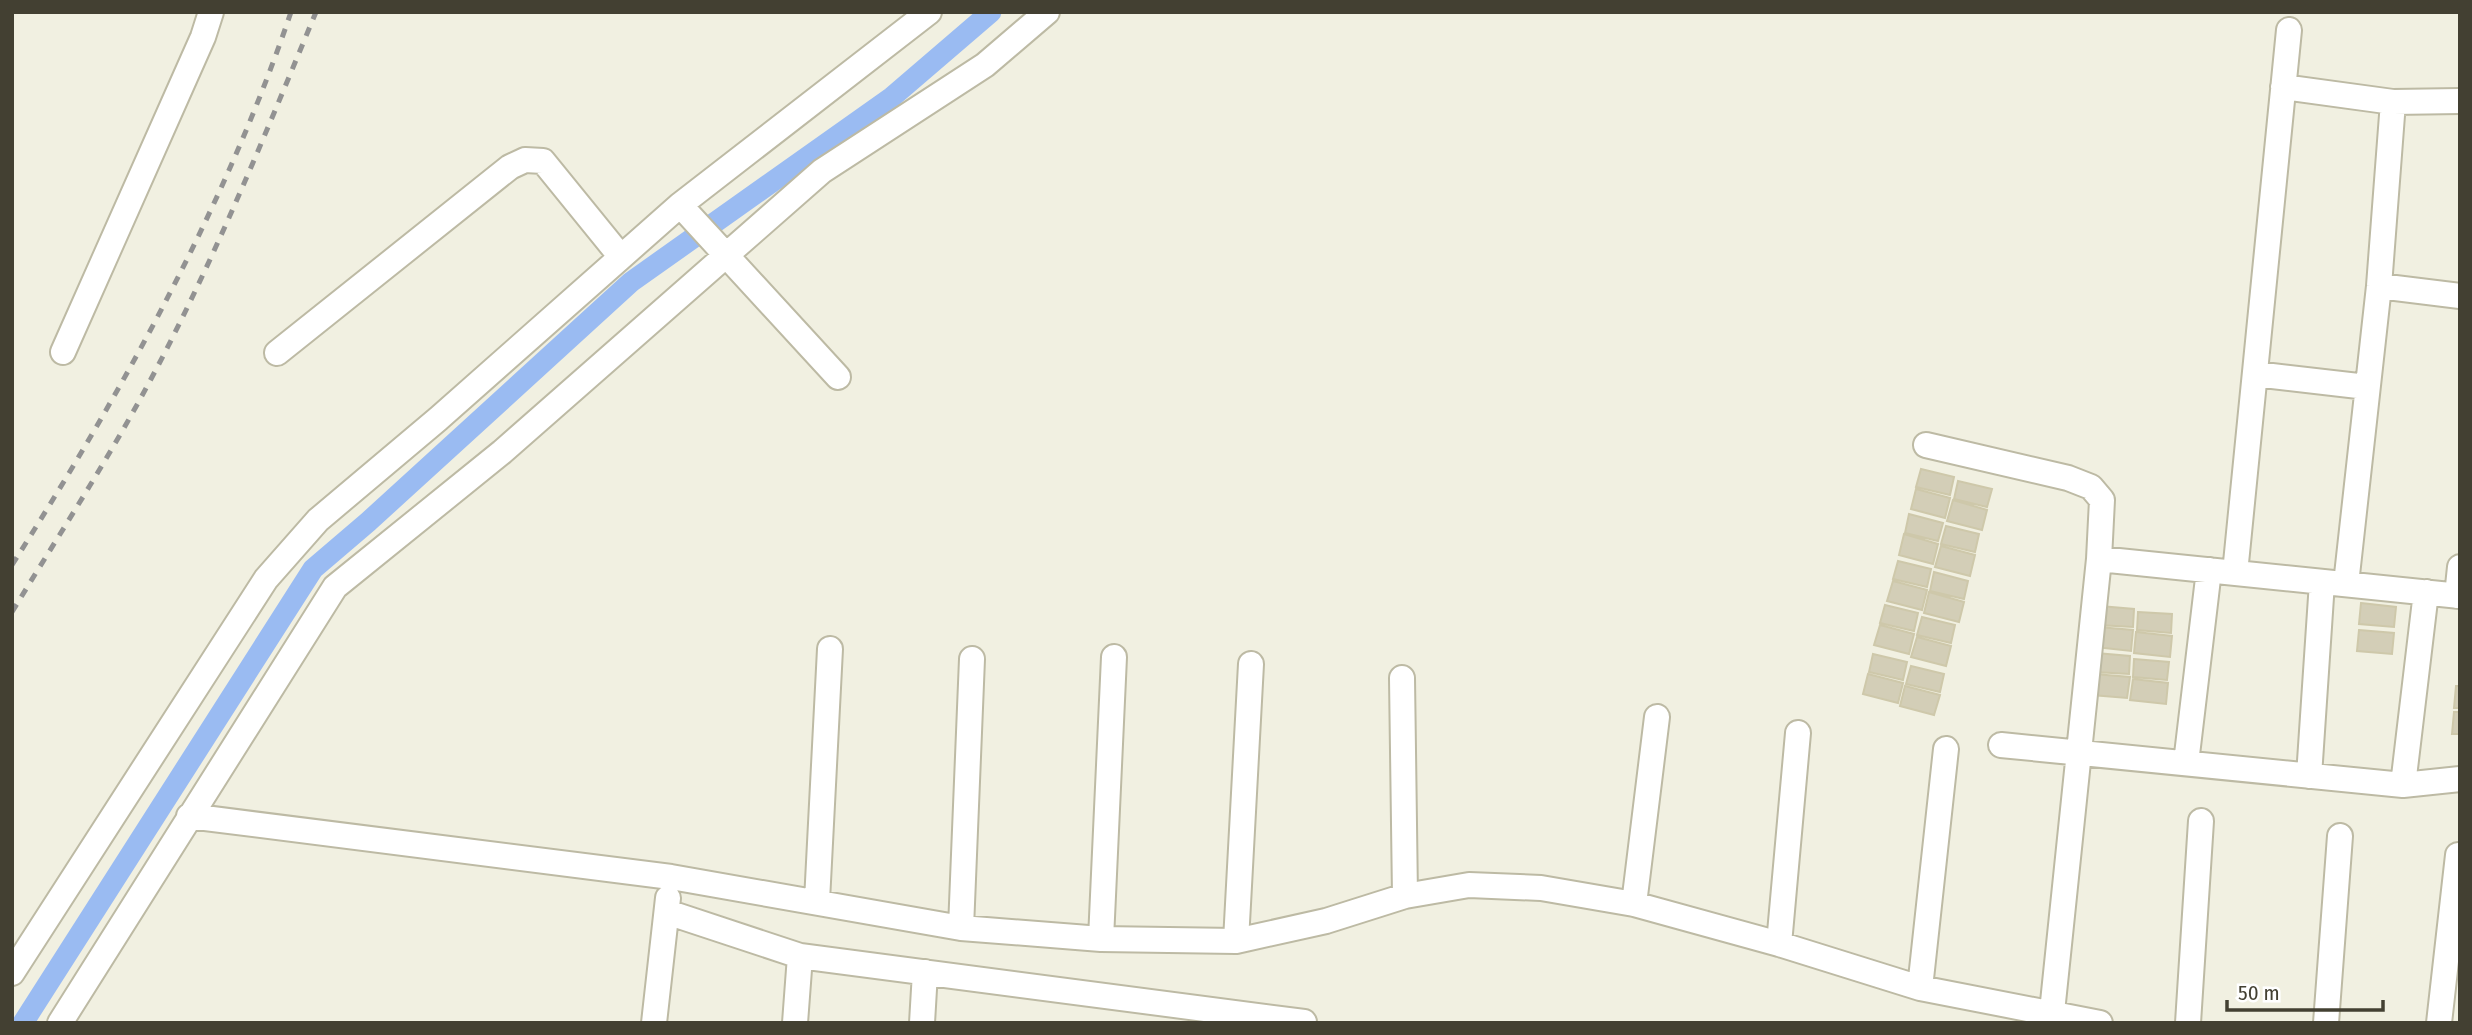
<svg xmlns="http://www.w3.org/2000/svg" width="2472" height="1035" font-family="'Fira Sans Condensed',sans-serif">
<rect width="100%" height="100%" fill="#f1f0e1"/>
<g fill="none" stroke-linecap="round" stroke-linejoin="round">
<path stroke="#9abbf2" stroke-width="21" d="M23,1023L313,569L368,522L631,282L892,97L991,12"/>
</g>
<path fill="#d3ceb7" stroke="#cec8aa" stroke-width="2" d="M1921,469L1954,477L1950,495L1916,487Z
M1958,481L1992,489L1987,507L1954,499Z
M1916,489L1950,498L1945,518L1911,509Z
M1953,500L1987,510L1982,530L1947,521Z
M1909,514L1943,523L1938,541L1905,533Z
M1946,526L1979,534L1975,552L1941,544Z
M1904,534L1938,544L1933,564L1899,555Z
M1941,546L1975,555L1970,576L1935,567Z
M1898,561L1931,569L1927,587L1893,579Z
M1934,572L1968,581L1964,599L1930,591Z
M1893,581L1927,590L1922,610L1887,601Z
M1929,592L1964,602L1959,622L1924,613Z
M2361,603L2396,607L2394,627L2359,624Z
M1885,605L1918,613L1914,631L1880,623Z
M2100,606L2134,609L2133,627L2098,625Z
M2138,612L2172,614L2171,633L2137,630Z
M1922,617L1955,625L1951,643L1917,635Z
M1880,625L1914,634L1909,654L1874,645Z
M2098,627L2133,630L2131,651L2096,647Z
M2359,630L2394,633L2392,654L2357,651Z
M2136,632L2172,636L2170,657L2134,653Z
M1917,637L1951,646L1946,666L1911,657Z
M2096,653L2130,656L2129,674L2095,672Z
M1873,654L1907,662L1903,680L1869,672Z
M2134,659L2169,662L2167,680L2133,677Z
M1911,666L1944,674L1940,692L1906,684Z
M1868,674L1903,683L1898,703L1863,694Z
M2094,674L2130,677L2127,698L2092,695Z
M2133,679L2168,683L2166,704L2130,700Z
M1905,686L1940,695L1934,715L1900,706Z
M2456,686H2460V708H2454Z
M2454,712H2460V734H2452Z"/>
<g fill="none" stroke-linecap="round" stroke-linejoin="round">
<g stroke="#bdbaa4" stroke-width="28">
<path id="minor" d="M2283,87L2393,102L2460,101
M680,205L838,377
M2379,286L2460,296
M63,352L203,37L211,12
M277,353L510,167L525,160L543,161L621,257
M2255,374L2367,387
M1926,445L2068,478L2091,487L2102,500L2099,559L2052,1012
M2099,559L2460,596
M2235,573L2289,30
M2346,584L2379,286L2393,102
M2457,596L2460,567
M1402,678L1405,896
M2001,745L2403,785L2460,779
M2186,763L2209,570
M2309,776L2322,582
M2403,785L2426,592
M189,816L671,877L961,928L1101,939L1236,941L1326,921L1405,896L1469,885L1541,888L1634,904L1779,944L1920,988L2100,1023
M817,901L830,649
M1634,904L1657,717
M667,912L800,956L1304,1022
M961,928L972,659
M1101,939L1114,657
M1236,941L1251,664
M1779,944L1798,733
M12,973L266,579L318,520L438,419L680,205L929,12
M1920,988L1946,749
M60,1023L335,587L502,452L822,171L985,65L1047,12
M654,1023L668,898
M795,1023L800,956
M922,1023L925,972
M2188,1023L2201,821
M2326,1023L2340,836
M2439,1023L2458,855"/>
</g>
<use href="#minor" stroke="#fff" stroke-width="24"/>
<path stroke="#929292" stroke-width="5" stroke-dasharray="9 9" stroke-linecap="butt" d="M12,565C122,392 225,207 291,12
M12,612C52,546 95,480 133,412C204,285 260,147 316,12"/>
</g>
<rect width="2472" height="1035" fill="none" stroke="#434032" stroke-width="28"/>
<path d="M2227 1000v10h156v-10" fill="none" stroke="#434032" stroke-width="3.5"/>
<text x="2238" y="1000" font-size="21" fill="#434032" stroke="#ffffff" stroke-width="5" paint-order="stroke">50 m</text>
</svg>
